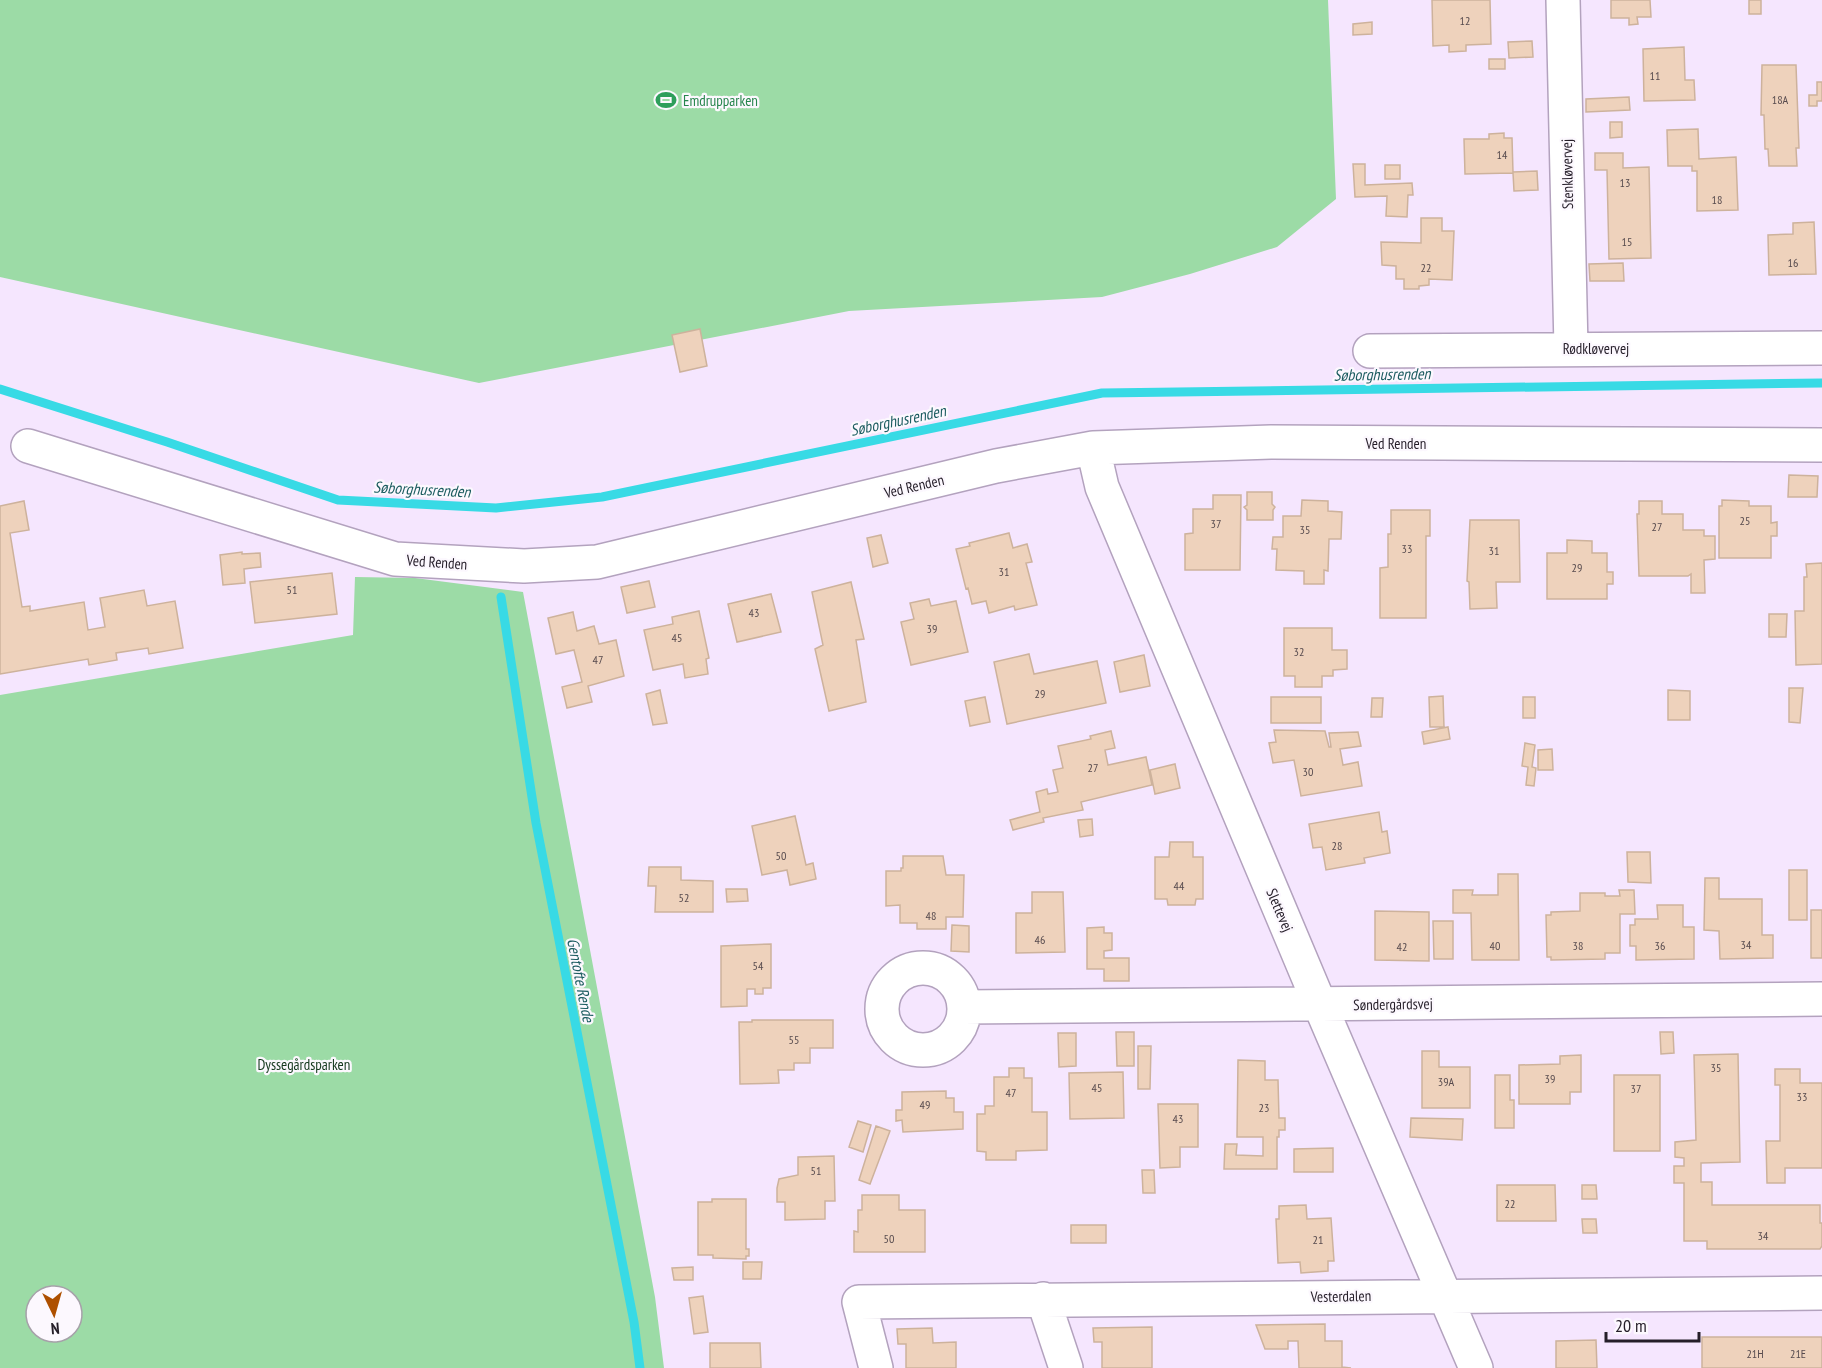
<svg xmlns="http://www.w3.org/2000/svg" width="1822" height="1368" font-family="'PT Sans Narrow',sans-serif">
<rect width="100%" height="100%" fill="#f5e6fe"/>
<path fill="#9cdba6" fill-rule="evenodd" d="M0,0H1328L1336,199L1277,247L1190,274L1102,297L849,311L479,383L0,277Z
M355,577L415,578L523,592L655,1297L664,1368H0V695L353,635ZM36,1296H72V1332H36Z"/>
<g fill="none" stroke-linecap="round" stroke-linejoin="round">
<path stroke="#38dae5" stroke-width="9" d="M0,389L167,442L338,500L496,508L602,497L1102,393L1822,383
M501,597L536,823L634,1322L640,1368"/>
</g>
<path fill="#eed2bc" stroke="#cdb29c" stroke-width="1.5" d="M1432,0H1490L1491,44L1466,45V51L1449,52V45L1433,46Z
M1611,0H1650L1651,17H1637L1638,24L1629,25V18H1611Z
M1749,0H1761V14H1749Z
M1372,22V34L1353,35V24Z
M1532,41L1533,57L1509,58L1508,42Z
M1684,47L1685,80H1694L1695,100L1644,101L1643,49Z
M1489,59H1505V69H1489Z
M1762,65H1796L1799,148H1796L1797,166H1769L1768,149H1765L1764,115H1761Z
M1817,82H1822V101H1817V106H1809V95H1817Z
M1629,97L1630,110L1586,112V99Z
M1610,122H1622V137L1610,138Z
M1698,129L1699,159L1736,157L1738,210L1697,211V171H1692V166H1668L1667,130Z
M1504,133V138H1512L1513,172L1537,171L1538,190L1514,191L1513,173L1465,174L1464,139H1489V134Z
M1595,153H1623V168L1649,167L1651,258L1609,259L1607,170H1595Z
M1353,164H1365V185L1412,183L1413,195H1408L1407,217L1386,216L1387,196L1355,197Z
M1385,165H1400V179H1385Z
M1421,218H1442V231H1454L1452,280L1429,279V285L1419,286V289H1404V279H1396V266L1382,265L1381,242L1421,243Z
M1814,222L1816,274L1769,275L1768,235L1793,234V223Z
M1623,263L1624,281H1590L1589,264Z
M700,329L707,366L680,372L672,335Z
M1789,475L1818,476L1817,497H1788Z
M1247,492H1272V504L1275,507L1273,510V520H1247V510L1244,507L1247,505Z
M1213,495H1241L1240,570H1185V534L1193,533V509H1213Z
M1302,500L1328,501V511L1342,512L1341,539H1329L1328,571L1324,570V584H1304V571L1276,570L1277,549H1272L1273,537H1283V516H1301Z
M1722,500L1749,501V506H1771V523L1777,522V536H1771V558H1719V506H1722Z
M24,501L29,530L10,533L22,607L30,606V611L84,602L88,630L105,627L100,598L144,590L147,606L175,601L183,648L149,654L148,648L116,653L117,660L89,665L88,659L0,674V506Z
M1639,501H1662V514H1683V530H1704V536H1715V559L1704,560L1705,593H1691V574L1688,576H1639L1637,514H1639Z
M1391,510H1430V536H1426V618H1380V568L1388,567V534H1391Z
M1470,520H1519L1520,582H1496L1497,608L1470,609L1469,582L1467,581Z
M1009,533L1013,548L1027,544L1032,562L1026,563L1037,605L1015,610L1014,606L989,613L986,601L972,604L968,588L966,589L956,549L970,546L969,543Z
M881,535L888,563L873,567L867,538Z
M1567,540L1592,541V553H1607V572H1613V584H1607V599H1547V553H1567Z
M242,552V554L260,553L261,567L244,569L245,583L223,585L220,555Z
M1822,563V664L1796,665L1795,611H1804V577H1807L1806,564Z
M332,573L337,614L255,623L250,582Z
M649,581L655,607L627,613L621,587Z
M851,582L864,639L856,640L866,702L829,711L815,649L823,645L812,592Z
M771,594L781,632L737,642L728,604Z
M929,599L931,606L956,601L968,652L911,665L901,622L914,619L910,603Z
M699,611L709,658L706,659L708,674L685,678L683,664L653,670L644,630L673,624L672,617Z
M573,612L577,631L594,626L599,644L616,640L624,676L588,686L592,702L567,708L562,687L582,682L574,650L556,654L548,618Z
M1769,614H1787L1786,637H1769Z
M1284,628H1332V650H1347V669L1333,670V676H1322V687H1295V676H1284Z
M1029,654L1034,674L1097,661L1106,703L1007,724L994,662Z
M1144,655L1150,686L1120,692L1114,662Z
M1789,688H1803L1800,723L1789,722Z
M660,690L667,723L653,725L646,694Z
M1668,690L1690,691V720H1668Z
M1443,696L1444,727H1430L1429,697Z
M985,697L990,722L970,726L965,701Z
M1271,697H1321V723H1271Z
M1523,697H1535V718H1523Z
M1372,698H1383L1382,717H1371Z
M1448,727L1450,739L1424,744L1422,732Z
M1274,730L1325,731L1329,747H1331L1329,733L1358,732L1361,746L1340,749L1343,765L1358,762L1362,786L1301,796L1294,760L1273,763L1269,743L1276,742Z
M1111,731L1115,748L1105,750L1108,765L1146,757L1152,785L1081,802L1083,810L1043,818L1044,822L1013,830L1010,820L1040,812L1036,792L1047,789L1048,794L1058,792L1053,770L1063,768L1058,746L1091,739L1090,736Z
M1525,743L1535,745L1532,767L1536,768L1534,786L1526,785L1528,767L1522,766Z
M1552,749L1553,770H1538V750Z
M1175,764L1180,788L1155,794L1150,770Z
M1379,812L1382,832L1387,831L1390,853L1364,858L1365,863L1326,870L1322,847L1313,848L1309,824Z
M795,816L806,865L813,863L816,879L790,885L787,870L762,875L752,826Z
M1092,819L1093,835L1080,837L1078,820Z
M1170,842H1193V857H1203V899H1196L1195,905H1168L1167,899H1155V857H1169Z
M1627,852H1650L1651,883L1628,882Z
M903,856H943L946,875H964L963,917H946V929H917V923H900V905L886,906V871H901V868H903Z
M649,867H681V880L713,881V912H655L656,886H648Z
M1789,870H1807V920H1789Z
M1498,874H1518L1519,960H1472L1471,913H1453V890H1473L1472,895H1498Z
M1705,878H1719V899H1762V935H1773V958L1720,959L1719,931L1704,930Z
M726,889H747L748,901L727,902Z
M1619,890H1634L1635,914H1620V953H1605V959L1551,960V957H1547L1546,915H1551V912L1580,911V893H1605V896H1620Z
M1032,892H1063L1065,952L1016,953V913H1032Z
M1657,905H1683V927H1694V959L1636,960V946H1630V925H1635V919H1658Z
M1811,910H1822V958H1811Z
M1375,911L1429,912V961L1375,960Z
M1433,921H1453V959H1434Z
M952,925L969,926V952L951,951Z
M1104,927V933H1112V950L1104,951V958H1129V981H1104V969H1087V928Z
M771,944V988H763V994H755V989H747V1006L721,1007V946Z
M752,1020H833V1048H810V1063H794V1070H778L779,1083L740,1084L739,1022H752Z
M1116,1032H1134V1066H1117Z
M1660,1032H1673L1674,1053L1661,1054Z
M1058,1033H1076V1066L1059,1067Z
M1138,1046H1151L1150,1089H1138Z
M1422,1051H1439V1067H1470V1108H1422Z
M1738,1054L1740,1162L1701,1163V1182H1712V1205H1820V1223H1822V1246L1820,1249H1707V1241H1684V1183H1674V1166H1684V1158L1675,1157V1142L1696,1140L1694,1055Z
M1581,1055V1092H1570V1104H1519V1065L1560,1064V1056Z
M1238,1060L1265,1061V1080H1278L1279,1118H1285V1130H1279V1137H1277V1169H1224L1225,1144H1237L1236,1155L1263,1156V1137H1237Z
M1009,1068H1024V1078H1032V1112H1047V1150L1016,1151V1160H986V1152L977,1151V1114H985V1106H994V1077H1009Z
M1775,1069H1800V1083H1822V1168H1785V1183H1767L1766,1141H1780V1085H1775Z
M1123,1072L1124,1118L1070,1119L1069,1073Z
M1495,1075H1510V1100H1514V1128H1495Z
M1614,1075H1660V1151H1614Z
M946,1091V1098H954V1112H963V1129L903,1132L902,1120L896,1121V1110H902V1092Z
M1158,1104H1198V1147H1180V1167L1160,1168Z
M1411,1118L1463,1119L1462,1140L1410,1137Z
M858,1121L871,1125L863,1152L849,1147Z
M876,1126L890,1131L870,1184L859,1180Z
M1333,1148V1172H1294V1149Z
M834,1156L835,1201H825V1219L785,1220V1202H777V1188L779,1179L798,1175V1157Z
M1142,1170H1154L1155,1193H1143Z
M1497,1185H1555L1556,1221H1497Z
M1582,1185H1596L1597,1199H1582Z
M862,1195H899V1210H925V1252H854V1231L858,1232V1210H862Z
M712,1199H746V1249H749V1256H746V1259L713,1258V1255H698V1202H712Z
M1306,1205L1307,1219L1331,1218L1334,1261H1328V1271L1301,1273L1300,1262L1278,1263L1276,1219H1279V1206Z
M1582,1219H1596L1597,1233H1583Z
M1071,1225H1106V1243H1071Z
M743,1262H762L761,1279H743Z
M693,1267V1280H674L672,1268Z
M703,1296L708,1332L694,1334L689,1298Z
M1325,1324V1341H1342V1367L1351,1368H1299L1298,1341H1288V1349H1265L1256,1325Z
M1152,1327V1368H1102V1342H1094L1093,1328Z
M932,1328L933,1343L956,1342V1368H906V1344H898L897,1329Z
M1702,1337H1822V1368H1702Z
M1596,1340L1597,1368H1556V1341Z
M710,1343H760L761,1368H710Z"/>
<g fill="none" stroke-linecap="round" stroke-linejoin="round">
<g stroke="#b3a2be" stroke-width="36">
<path id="minor" d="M1563,0L1571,348
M1370,351L1822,348
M28,446L395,559L524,566L597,562L996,466L1093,448L1271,442L1822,445
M1093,448L1102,487L1320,1005L1476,1368
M882 1009a41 41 0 1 1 82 0a41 41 0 1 1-82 0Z
M964,1007L1822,999
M1043,1299L1066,1368
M876,1368L859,1302L1822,1293"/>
</g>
<use href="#minor" stroke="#fff" stroke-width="33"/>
</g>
<defs>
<g id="stadium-bare" transform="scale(1.62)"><path d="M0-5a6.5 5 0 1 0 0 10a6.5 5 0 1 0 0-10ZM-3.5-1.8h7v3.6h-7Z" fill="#2e9e5b" stroke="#fcf8fe" stroke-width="2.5" paint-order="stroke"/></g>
</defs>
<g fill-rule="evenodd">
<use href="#stadium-bare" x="666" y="100"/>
</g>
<g text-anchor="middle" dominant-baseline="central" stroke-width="4.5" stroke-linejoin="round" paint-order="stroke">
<g font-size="12" fill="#574b4e">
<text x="1465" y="20">12</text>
<text x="1655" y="75">11</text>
<text x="1780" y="99">18A</text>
<text x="1502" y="154">14</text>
<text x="1625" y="182">13</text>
<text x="1717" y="199">18</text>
<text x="1627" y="241">15</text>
<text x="1793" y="262">16</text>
<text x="1426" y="267">22</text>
<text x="1745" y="520">25</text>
<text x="1216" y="523">37</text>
<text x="1657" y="526">27</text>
<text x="1305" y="529">35</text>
<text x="1407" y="548">33</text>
<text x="1494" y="550">31</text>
<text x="1577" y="567">29</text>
<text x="1004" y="571">31</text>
<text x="292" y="589">51</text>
<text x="754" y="612">43</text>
<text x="932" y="628">39</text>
<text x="677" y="637">45</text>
<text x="1299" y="651">32</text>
<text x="598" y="659">47</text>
<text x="1040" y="693">29</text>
<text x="1093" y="767">27</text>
<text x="1308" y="771">30</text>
<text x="1337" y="845">28</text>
<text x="781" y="855">50</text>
<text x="1179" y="885">44</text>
<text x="684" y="897">52</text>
<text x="931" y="915">48</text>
<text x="1040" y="939">46</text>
<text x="1746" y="944">34</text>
<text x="1495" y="945">40</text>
<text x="1578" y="945">38</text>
<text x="1660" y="945">36</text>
<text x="1402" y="946">42</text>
<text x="758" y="965">54</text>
<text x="794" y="1039">55</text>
<text x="1716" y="1067">35</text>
<text x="1550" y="1078">39</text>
<text x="1446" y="1081">39A</text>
<text x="1097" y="1087">45</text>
<text x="1636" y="1088">37</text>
<text x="1011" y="1092">47</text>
<text x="1802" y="1096">33</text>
<text x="925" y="1104">49</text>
<text x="1264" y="1107">23</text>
<text x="1178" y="1118">43</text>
<text x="816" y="1170">51</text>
<text x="1510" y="1203">22</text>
<text x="1763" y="1235">34</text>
<text x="889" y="1238">50</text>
<text x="1318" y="1239">21</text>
<text x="1755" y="1353">21H</text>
<text x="1798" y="1353">21E</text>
</g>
<g font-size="15" fill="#27864d" stroke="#fcf8fe" text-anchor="start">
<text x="683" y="100">Emdrupparken</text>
</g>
<g font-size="15" fill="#251e29" stroke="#fcf8fe">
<text transform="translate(1567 174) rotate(-91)">Stenkløvervej</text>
<text x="1596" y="348">Rødkløvervej</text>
<text x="1396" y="443">Ved Renden</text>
<text transform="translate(914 486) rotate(-13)">Ved Renden</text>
<text transform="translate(437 562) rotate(4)">Ved Renden</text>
<text transform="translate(1280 910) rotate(67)">Slettevej</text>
<text transform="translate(1393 1004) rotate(-1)">Søndergårdsvej</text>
<text transform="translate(1341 1296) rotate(-1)">Vesterdalen</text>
</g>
<g font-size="15" fill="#14381d" stroke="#fcf8fe">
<text x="304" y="1064">Dyssegårdsparken</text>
</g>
<g font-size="16" font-style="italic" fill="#1c5c60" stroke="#fcf8fe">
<text transform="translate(1382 374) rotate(-1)">Søborghusrenden</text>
<text transform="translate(898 420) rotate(-12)">Søborghusrenden</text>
<text transform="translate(422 489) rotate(3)">Søborghusrenden</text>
<text transform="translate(581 980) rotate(79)">Gentofte Rende</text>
</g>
</g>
<g transform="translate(54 1314) rotate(175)"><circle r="28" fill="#fcf8fe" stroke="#a6a1a9" stroke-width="1.5"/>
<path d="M0-4.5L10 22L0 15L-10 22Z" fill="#ae5000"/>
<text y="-9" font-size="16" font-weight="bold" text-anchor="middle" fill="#251e29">N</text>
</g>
<path d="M1606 1332v9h93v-9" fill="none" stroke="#251e29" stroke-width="3"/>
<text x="1615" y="1332" font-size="18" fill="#251e29" stroke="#fcf8fe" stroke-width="4.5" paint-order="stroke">20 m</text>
</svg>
